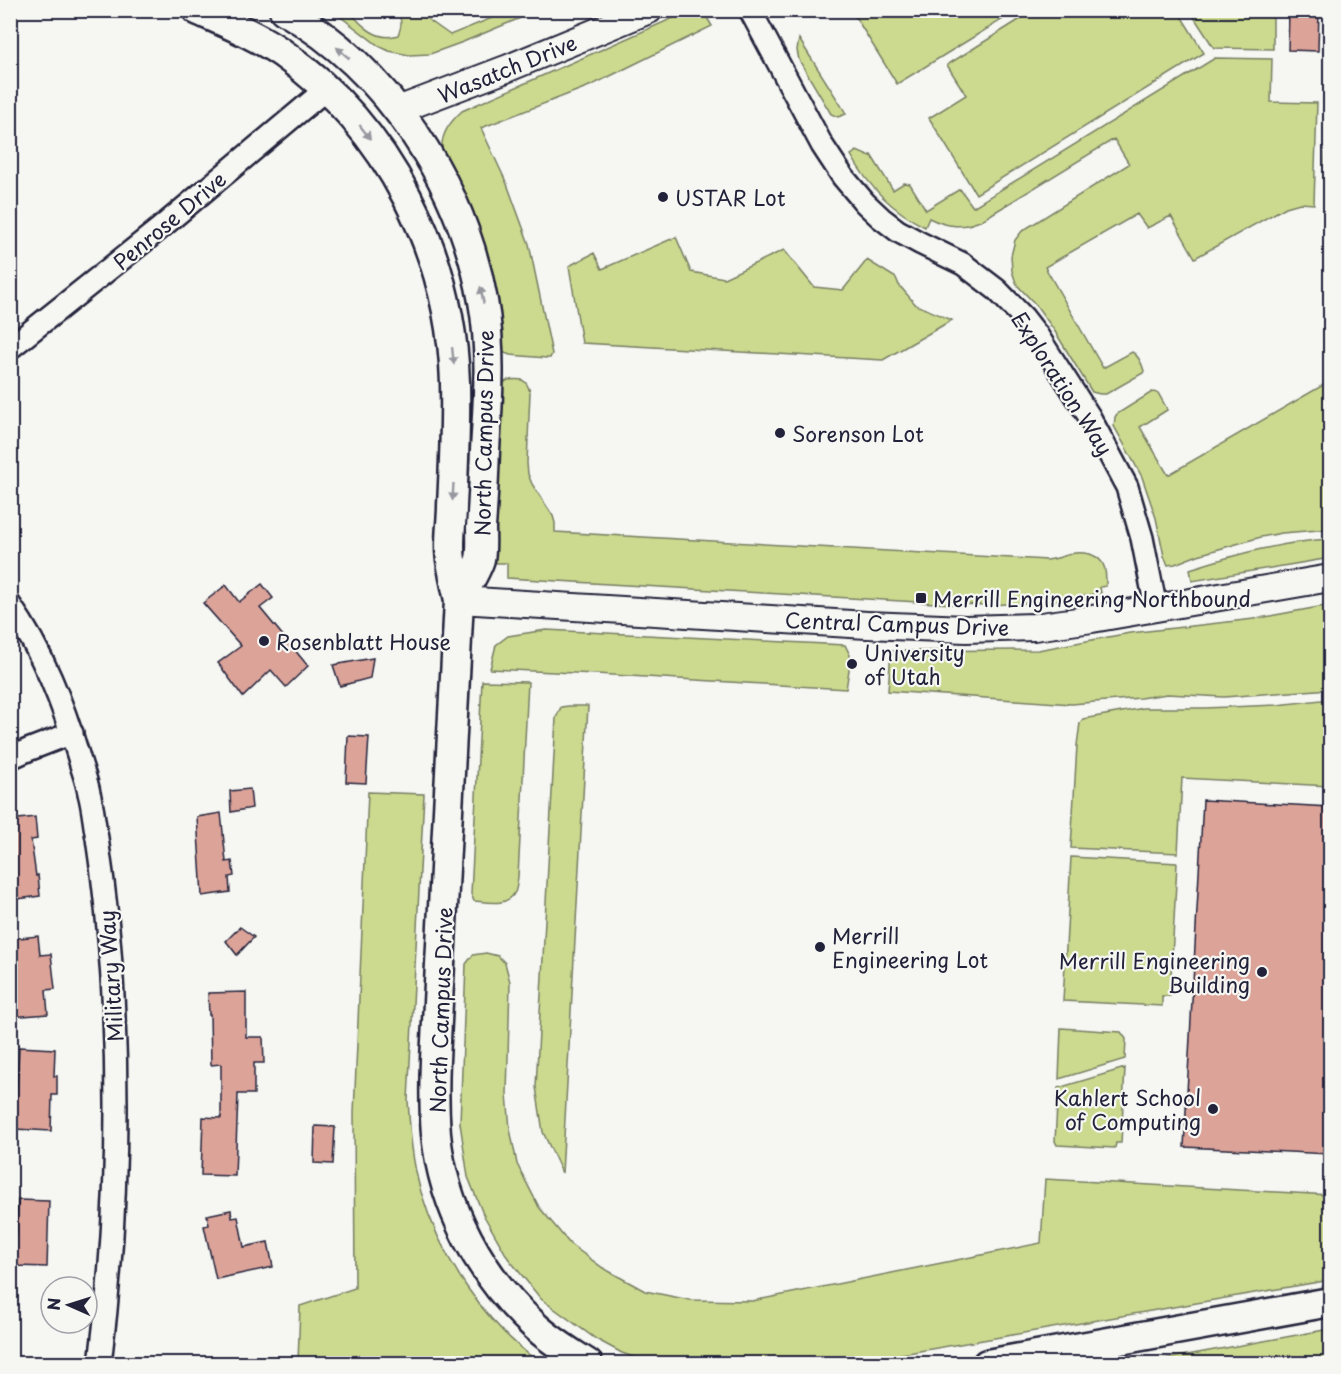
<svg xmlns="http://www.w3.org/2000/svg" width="1341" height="1374" font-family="'Playpen Sans',sans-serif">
<rect width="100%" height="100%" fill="#f6f6f2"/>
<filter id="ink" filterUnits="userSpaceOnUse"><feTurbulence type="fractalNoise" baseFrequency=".0167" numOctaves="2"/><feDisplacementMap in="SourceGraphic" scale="12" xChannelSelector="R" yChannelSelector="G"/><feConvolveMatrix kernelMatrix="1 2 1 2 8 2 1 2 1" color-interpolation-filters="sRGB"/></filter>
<g filter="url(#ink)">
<path fill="#cbda8e" stroke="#767e64" stroke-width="1.5" d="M856,10H1016V11L897,84L853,13Z
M1035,10L1178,11L1204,53L976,194L929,118L966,95L947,65Z
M333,11H349C362,26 377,42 398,35C402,26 403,18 395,11H416L450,35L509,11H537L463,42L430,54L409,55L389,51L379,46Z
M689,11H703L712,26L592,85L481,128L507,184L529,244L552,354L550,358H547L510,355L502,352L446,167C445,161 442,154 442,148C441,134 452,120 462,111Z
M1190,11H1273V49L1214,48Z
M799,39L844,110L846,114L838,117L831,114L799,60L797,50Z
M1215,58L1272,59L1271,102L1317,103L1314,204L1300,203L1286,207L1195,258L1171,216L1147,228L1137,214L1045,267L1103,368L1132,352C1138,355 1142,364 1144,371L1143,373L1106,394H1100L1092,392L1054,330L1036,305L1018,286L1015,280L1012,271L1011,256L1015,240L1022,231L1129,164L1114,139L982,220C963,229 947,227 929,218L925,227C893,211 868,186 851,155L857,151L868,156L871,155L893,190L904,183L910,184L926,210L960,189L973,207Z
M1326,125H1330V205H1324Z
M676,237L691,272L724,278L784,250L814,287L843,290L867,260L896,278L899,285L916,305L952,320L883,360L582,343L569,266L594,253L602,269Z
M508,380C522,379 526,378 530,392L527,463L528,474L532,484L553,516L555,523V532L1047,560C1057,559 1065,555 1075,553C1080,552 1085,553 1090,554C1106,560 1106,570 1106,586L1100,587L1101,593L1046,602L989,605L953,604L507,578V563H497L493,559L501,385Z
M1330,381V529L1282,533L1261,537L1198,555L1175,564L1168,565L1164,556L1156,518L1142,477L1114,426L1115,417L1117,414L1152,392L1158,393L1167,409V410L1140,427L1168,475Z
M1330,539V558L1192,581L1190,569C1237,554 1281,542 1330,539Z
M1330,605V689L1224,697L1167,694L1140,698L1072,704L888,691L891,651L1038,650L1130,633L1254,619Z
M546,630L845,645L850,655L849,670L846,689L596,674L490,669L496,645L508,636Z
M482,681L528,682L518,877C517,882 517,888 515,892C508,907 487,902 474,901L471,894Z
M1330,699V786L1182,778L1178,853L1071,848L1077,745L1080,723L1083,719L1144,708H1205L1277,705Z
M569,706H588L562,1173L543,1132L536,1087L556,718L561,707Z
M368,792L424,794L408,1100C410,1131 412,1162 421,1192C441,1258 484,1323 540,1363H298L300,1306L355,1288L354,1113Z
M1071,857L1177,863L1170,996H1162V1006L1063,1001Z
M486,953L498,956L505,963L510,982L507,1094L510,1129L517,1164L539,1207L570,1244L603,1268L645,1291L690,1300L752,1301L1041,1243L1045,1179L1330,1195V1280L850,1363L653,1364L622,1353L596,1339L541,1299L508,1258L483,1214L468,1177L460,1123L466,964L473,955Z
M1061,1028L1121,1032L1126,1039L1125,1059L1059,1079Z
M1125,1068L1121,1143H1116L1115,1148L1057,1145L1055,1141L1058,1088Z
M1330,1329V1363H1143Z"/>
<path fill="#dca399" stroke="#22223b" stroke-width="1.5" d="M1289,10H1319L1318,51L1288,50Z
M262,584L273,598L260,608L308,666L286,687L271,670L243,697L218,663L241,646L203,603L226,585L239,602Z
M373,658L370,678L340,686L333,665Z
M348,736L369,737L366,783L346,782Z
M250,789L252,808L231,812L230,791Z
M1203,800L1330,807V1154L1184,1147Z
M221,813L226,862L232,861L234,876L229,877L230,892L202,896L197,817Z
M35,817L37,839L31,840L36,876L38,875L40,896L10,900V820Z
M240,927L254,937L237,955L226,941Z
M38,936L40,955L51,954L55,989L46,990L48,1014L10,1017V939Z
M246,992V1037H263L264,1063H254V1094H238L235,1176L201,1175L203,1117L221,1118V1064L211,1065L210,1015H209L208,993Z
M19,1047L55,1049L54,1076H57V1095H52L51,1131L15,1129Z
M315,1126L335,1127L333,1164L314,1163Z
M18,1200L49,1201L47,1267L15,1266Z
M231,1210L232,1218L238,1217L244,1247L268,1242L273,1267L216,1279L204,1226L209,1225L207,1215Z"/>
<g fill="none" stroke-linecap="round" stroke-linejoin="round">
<g stroke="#22223b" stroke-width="26">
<path id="minor" d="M750,10L822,145L843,177L865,203L881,218L898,231L920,243L963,264L997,290L1023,317L1037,335L1089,416L1127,487L1142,538L1156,608
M10,348L158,230L325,90
M10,605C43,652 63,704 79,758C82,769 87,781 89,793C93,807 94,823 97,838C104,884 109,931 112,978C120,1106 116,1236 100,1364
M10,758L28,750L72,733"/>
</g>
<g stroke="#22223b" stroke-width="30">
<path id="tertiary" d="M398,110L506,69L649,10
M459,600L867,625L966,629L1034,627L1092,619L1330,578"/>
</g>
<g stroke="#22223b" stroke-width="33">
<path id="secondary" d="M197,10C226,23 256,35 282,53C389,128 451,253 455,383C456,424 454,465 452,506C452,522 448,544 451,560C453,573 456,587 459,600L435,1060C434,1085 434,1109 436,1134C443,1207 481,1277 535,1326C551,1341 570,1352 588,1364
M284,10C389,70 462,184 483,301C492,350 488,401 485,450C484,476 483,502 481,527C481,537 482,550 480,559C477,570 465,589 459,600
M987,1364L1330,1302"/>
</g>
<use href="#minor" stroke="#f6f6f2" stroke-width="21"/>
<use href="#tertiary" stroke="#f6f6f2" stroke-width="26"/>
<use href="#secondary" stroke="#f6f6f2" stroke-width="28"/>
</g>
<defs><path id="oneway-solid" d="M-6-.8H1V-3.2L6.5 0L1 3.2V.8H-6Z" transform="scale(1.5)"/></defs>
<g fill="#9797a0">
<use href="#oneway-solid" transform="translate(343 53) rotate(-139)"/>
<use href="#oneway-solid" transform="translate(365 132) rotate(52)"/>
<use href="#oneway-solid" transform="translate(482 295) rotate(-101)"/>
<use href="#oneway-solid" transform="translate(453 356) rotate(84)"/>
<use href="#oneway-solid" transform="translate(453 492) rotate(93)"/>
</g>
</g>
<g fill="#22223b" stroke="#f6f6f2" stroke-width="2">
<circle cx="663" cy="197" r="6"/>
<circle cx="780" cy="433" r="6"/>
<rect x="915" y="592" width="12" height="12" rx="3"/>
<circle cx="264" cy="641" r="6"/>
<circle cx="852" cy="664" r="6"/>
<circle cx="820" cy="947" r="6"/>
<circle cx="1262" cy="972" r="6"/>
<circle cx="1213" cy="1109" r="6"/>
</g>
<g text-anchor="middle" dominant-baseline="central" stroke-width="4.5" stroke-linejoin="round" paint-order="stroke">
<g font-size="21" fill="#22223b" stroke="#f6f6f2">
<text transform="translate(507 68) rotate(-22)">Wasatch Drive</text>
<text transform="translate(169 220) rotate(-40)">Penrose Drive</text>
<text transform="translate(1063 383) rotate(57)">Exploration Way</text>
<text transform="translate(483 433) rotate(-89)">North Campus Drive</text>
<text transform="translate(897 623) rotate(2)">Central Campus Drive</text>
<text transform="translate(110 976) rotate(-94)">Military Way</text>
<text transform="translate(440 1010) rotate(-88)">North Campus Drive</text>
</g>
<g font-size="21" fill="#22223b" stroke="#f6f6f2" text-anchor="start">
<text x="675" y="197">USTAR Lot</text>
<text x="792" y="433">Sorenson Lot</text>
<text x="933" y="598">Merrill Engineering Northbound</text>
<text x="276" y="641">Rosenblatt House</text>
<text x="864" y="652">University<tspan x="864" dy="24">of Utah</tspan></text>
<text x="832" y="935">Merrill<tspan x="832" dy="24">Engineering Lot</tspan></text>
<text x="1250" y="960" text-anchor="end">Merrill Engineering<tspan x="1250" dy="24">Building</tspan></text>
<text x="1201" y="1097" text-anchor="end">Kahlert School<tspan x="1201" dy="24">of Computing</tspan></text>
</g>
</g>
<rect width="1341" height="1374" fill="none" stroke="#f6f6f2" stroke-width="36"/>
<rect x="18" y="18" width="1305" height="1338" fill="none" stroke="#22223b" stroke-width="2" filter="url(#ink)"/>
<g transform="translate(69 1305) rotate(273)"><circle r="28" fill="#f6f6f2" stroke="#a1a1a9" stroke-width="1.5"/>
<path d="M0-4.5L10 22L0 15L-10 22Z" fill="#22223b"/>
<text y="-9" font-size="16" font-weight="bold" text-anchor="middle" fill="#22223b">N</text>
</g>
</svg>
